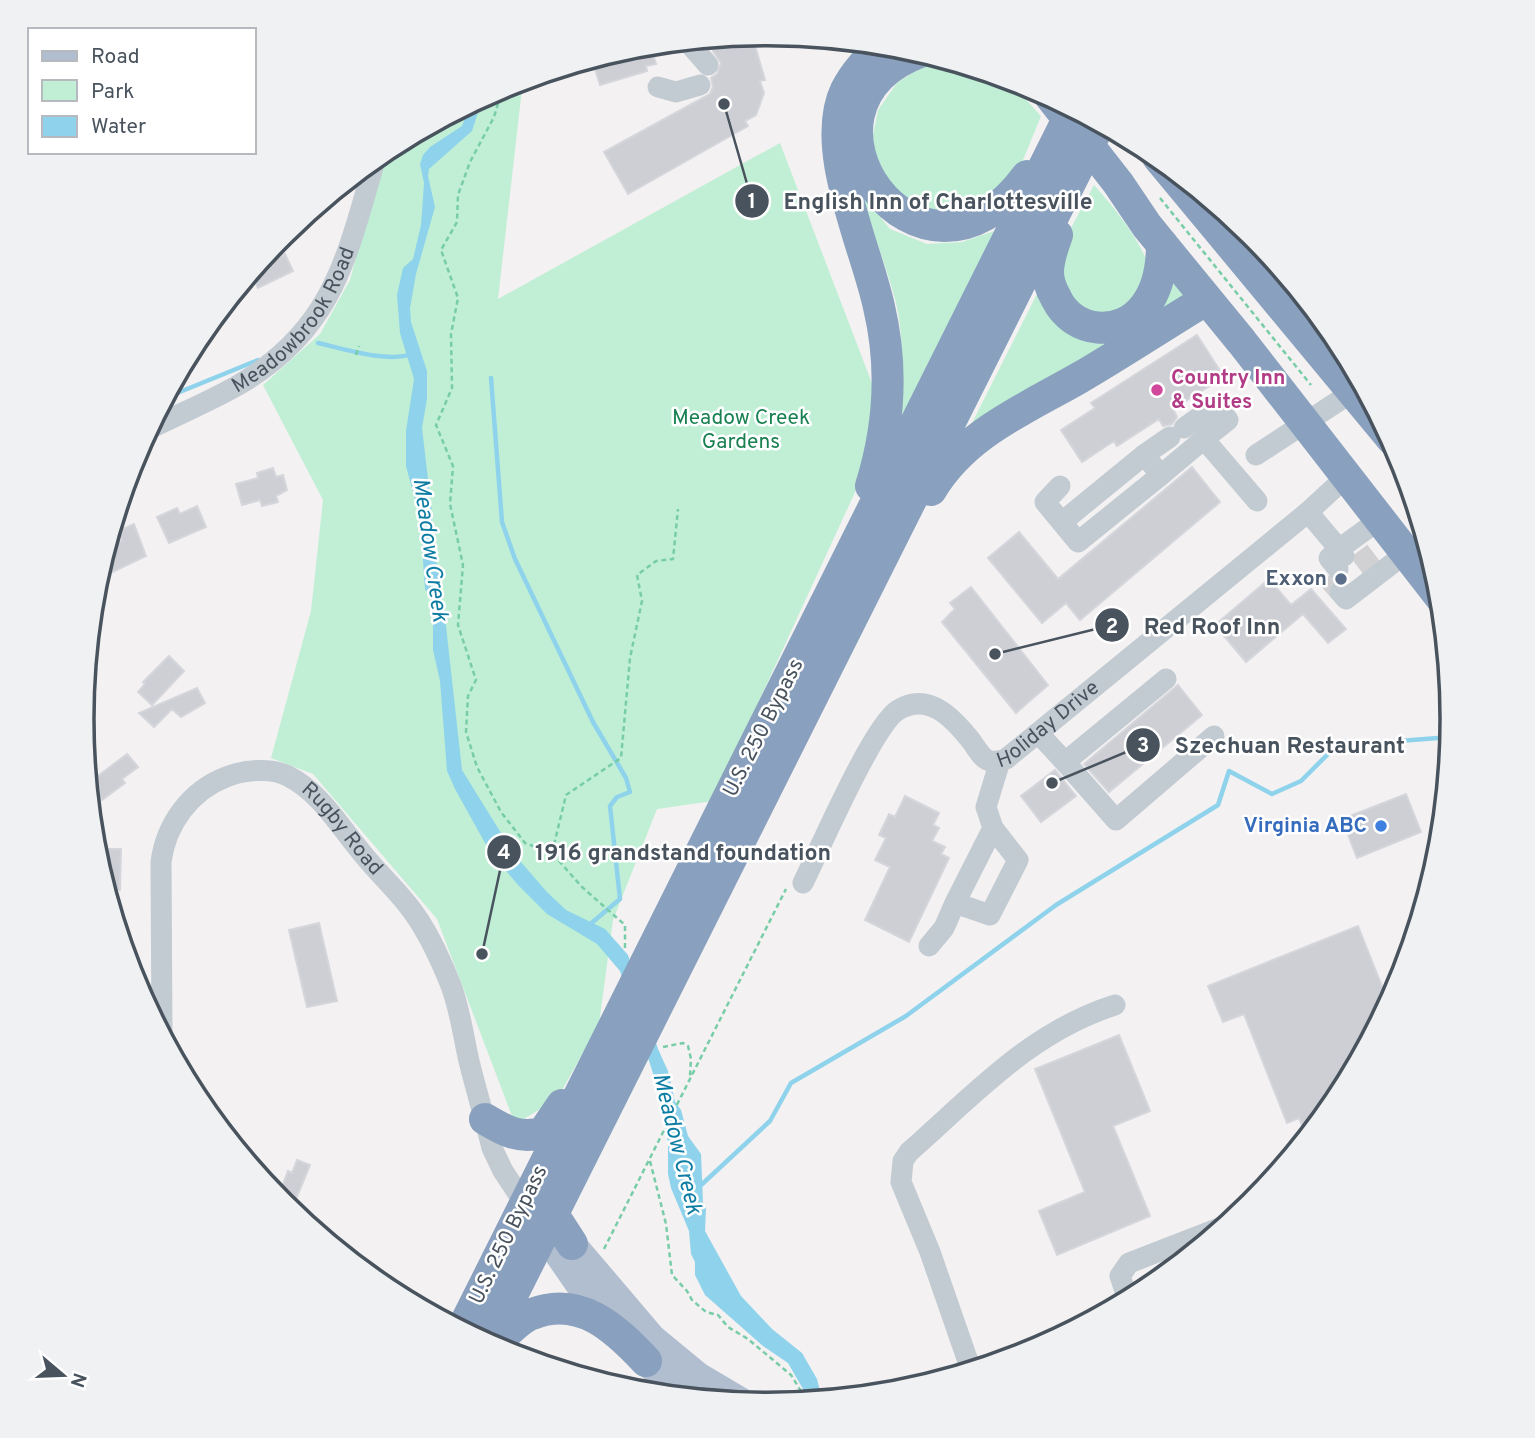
<svg xmlns="http://www.w3.org/2000/svg" width="1535" height="1438" font-family="Overpass,sans-serif">
<rect width="100%" height="100%" fill="#f3f1f1"/>
<path fill="#c0efd5" d="M955,63C1001,77 1009,80 1041,116L1023,160L1007,184L987,202L938,213L914,205L892,187L877,163L872,140L878,110L897,83L922,67Z
M523,80L498,299L780,143L878,399L873,453L713,801L657,809L613,920L599,1024L557,1099L515,1124L437,919L313,774L271,758L311,611L323,500L263,385L320,334L350,280L384,151L505,85Z
M1094,185C1116,210 1135,233 1148,263L1136,302L1104,318L1071,306L1059,260L1071,228Z
M856,187L890,229L927,244L962,242L1000,229L895,439C901,392 907,346 895,299C885,261 869,224 856,187Z
M1174,278L1189,298L966,435L1042,284L1098,338Z"/>
<path fill="#8ed3eb" d="M483,97L472,131L429,169L428,176L435,207L416,274L410,308L411,322L427,371V399L422,428L432,513V538L442,590L462,770L514,854L547,892L566,910L605,929L628,955L658,1049L668,1071L675,1102L681,1110L688,1136L701,1154L703,1202L706,1208L705,1231L741,1296L772,1329L802,1353L817,1379L822,1399L810,1401L788,1363L763,1346L705,1295L695,1275V1262L691,1254L689,1231L671,1188L668,1174V1143L661,1098L620,971L597,944L547,914L518,885L490,852L455,789L447,771L440,681L433,650V608L430,596L425,589L420,518L406,466V431L414,379L400,333L397,295L403,268L413,259L421,225L424,183L420,164L423,155L430,147L462,126L471,103Z"/>
<g fill="none" stroke-linecap="round" stroke-linejoin="round">
<path stroke="#8ed3eb" stroke-width="4.5" d="M318,343C344,349 388,363 412,354
M491,378L502,522L515,559L593,722L626,778L630,792L617,797L610,806L620,899L588,926
M165,398L258,360
M699,1187L770,1121L791,1083L906,1016L1056,905L1218,805L1229,771L1272,794L1301,781L1340,742H1386L1451,737"/>
</g>
<path fill="#cdcfd5" stroke="#d5d6dc" stroke-width="2" d="M752,35L765,80L760,81L764,93L756,115L745,121L748,126L628,194L604,152L710,94L713,87L711,78L717,74L721,63L713,51L710,39Z
M650,45L656,64L646,66L647,71L600,85L592,59L609,54L611,61L637,53L635,46Z
M285,254L293,271L258,288L251,273Z
M1197,335L1224,377L1173,409L1177,417L1172,424L1163,426L1159,419L1117,446L1114,441L1082,462L1061,430L1095,408L1091,403Z
M1192,467L1220,502L1080,620L1066,603L1042,623L988,558L1019,532L1058,579Z
M273,468L276,477L283,475L287,490L276,496L278,502L262,506L260,500L242,505L236,484L258,478L257,473Z
M197,506L206,527L169,543L157,517L177,508L180,514Z
M134,524L146,556L106,575L102,563L106,547L122,541L118,531Z
M1269,579L1291,605L1311,589L1346,629L1328,643L1303,614L1246,662L1215,625Z
M971,587L1048,685L1016,713L942,622L955,609L950,603Z
M169,656L184,671L152,705L138,692L145,684L143,682Z
M1178,685L1202,715L1109,792L1084,764Z
M197,688L205,703L181,717L172,709L154,727L139,713Z
M127,754L138,767L122,779L125,783L102,800L90,782Z
M1055,770L1076,796L1041,822L1021,796Z
M1406,794L1421,832L1357,858L1342,819Z
M905,796L939,813L933,825L939,828L932,841L945,847L941,854L949,858L909,942L865,920L890,867L875,860L886,838L879,835L889,814L895,817Z
M94,849H121L120,890H106Z
M319,923L337,1001L307,1007L289,930Z
M1358,926L1389,1004L1337,1100L1307,1138L1299,1118L1287,1123L1244,1014L1223,1022L1208,986Z
M1119,1035L1150,1111L1113,1126L1150,1216L1057,1255L1039,1211L1085,1192L1035,1069Z
M297,1160L310,1165L291,1211L278,1198L288,1171L292,1173Z"/>
<g fill="none" stroke-linecap="round" stroke-linejoin="round">
<path stroke="#d1d1d4" stroke-width="21" stroke-dasharray="21 10" stroke-linecap="butt" d="M1359,551L1371,567
M1327,577L1340,592"/>
<path stroke="#78cda8" stroke-width="2.5" stroke-dasharray="5 3.5" stroke-linecap="butt" d="M503,87L494,117L470,162L458,195L457,222L441,250L458,298L451,334L452,388L436,425L453,466L450,504L463,565L458,625L476,680L468,696L466,732L477,767L501,812L525,843L552,853L582,887L625,925V950
M1160,198L1311,385
M356,355L359,346
M552,853L566,795L621,758L630,658L642,601L637,575L656,561L673,559L678,509
M663,1047L683,1043L688,1046L691,1059L690,1076
M650,1161L666,1224L672,1275L687,1291L692,1300L706,1312L718,1315L728,1327L748,1339L791,1375L807,1401
M604,1249L786,889"/>
<g stroke="#c2cad2" stroke-width="21">
<path d="M687,41L708,65"/>
<path d="M658,87L676,92L700,85"/>
<path d="M1248,266L1267,252"/>
<path d="M1184,428L1216,405L1228,420L1204,439L1257,501"/>
<path id="s1" d="M149,429C179,414 211,401 240,384C335,328 347,255 376,157"/>
<path d="M1170,437L1144,455L1161,475L1204,439"/>
<path d="M1256,455L1363,385"/>
<path d="M1060,486L1045,502L1078,542L1161,475"/>
<path d="M1308,512L1339,549L1379,520"/>
<path d="M1062,522L1144,455"/>
<path d="M1338,569L1329,558L1339,549L1344,556"/>
<path d="M1340,592L1346,599L1406,553"/>
<path d="M1038,733L1065,762L1166,679"/>
<path d="M1065,762L1116,820L1214,736"/>
<path d="M993,828L1018,860L990,915L955,903L993,828L986,807L1000,761"/>
<path id="s2" d="M803,883C819,851 873,725 898,710C929,691 954,719 972,742C977,749 982,759 990,761C996,762 1001,761 1006,759L1308,512L1346,477"/>
<path d="M929,946L944,928L955,903"/>
<path id="s3" d="M162,1035L161,862C166,824 190,791 226,777C244,770 270,767 288,776C319,792 337,822 358,848C373,868 392,885 407,904C426,927 439,956 450,983C460,1008 463,1035 469,1061C476,1090 485,1119 492,1148L503,1171L525,1204"/>
<path d="M1127,1296L1156,1283"/>
<path d="M1128,1300L1120,1276L1129,1263L1227,1225"/>
<path d="M971,1370L930,1252L901,1182L903,1161L909,1152C974,1095 1030,1032 1115,1005"/>
</g>
<path stroke="#b1becf" stroke-width="28" d="M532,1216L581,1287L632,1342L646,1361L682,1396
M572,1244L652,1338L698,1376L742,1402"/>
<path stroke="#89a0be" stroke-width="32" d="M920,52C771,108 919,322 1027,176
M1050,96L1118,183L1147,226L1242,342L1441,598
M1158,157L1392,439
M1057,235C1053,246 1048,260 1048,272C1048,281 1052,291 1056,298C1073,334 1121,338 1145,306C1159,288 1162,266 1162,244
M871,486C889,428 893,366 879,307C866,246 818,148 846,90C855,72 869,58 883,45
M931,490C964,434 1025,409 1079,378C1122,353 1164,325 1207,299
M485,1119C505,1131 519,1139 543,1133L562,1105
M536,1208L552,1213L572,1244
M462,1330L1073,109
M488,1343L1100,123
M494,1345C505,1335 518,1319 532,1314C580,1295 615,1328 646,1361"/>
</g>
<circle fill="#d1479c" stroke="#fff" stroke-width="2.5" cx="1157" cy="390" r="7"/>
<circle fill="#5c6f8a" stroke="#fff" stroke-width="2.5" cx="1341" cy="579" r="7"/>
<circle fill="#3f7fe0" stroke="#fff" stroke-width="2.5" cx="1381" cy="826" r="7"/>
<g text-anchor="middle" dominant-baseline="central" stroke-width="5" stroke-linejoin="round" paint-order="stroke">
<g font-size="21" fill="#48535e" stroke="#fff">
<text stroke="none"><textPath href="#s1" startOffset="187">Meadowbrook Road</textPath></text>
<text stroke="none"><textPath href="#s2" startOffset="385">Holiday Drive</textPath></text>
<text transform="translate(764 728) rotate(-63)">U.S. 250 Bypass</text>
<text stroke="none"><textPath href="#s3" startOffset="425">Rugby Road</textPath></text>
<text transform="translate(509 1235) rotate(-64)">U.S. 250 Bypass</text>
</g>
<g font-size="21" font-weight="bold" fill="#b23c85" stroke="#fff" text-anchor="start">
<text x="1171" y="378">Country Inn<tspan x="1171" dy="24">&amp; Suites</tspan></text>
</g>
<g font-size="21" fill="#188051" stroke="#fff">
<text x="741" y="418">Meadow Creek<tspan x="741" dy="24">Gardens</tspan></text>
</g>
<g font-size="21" font-weight="bold" fill="#4e5e75" stroke="#fff" text-anchor="end">
<text x="1327" y="579">Exxon</text>
</g>
<g font-size="21" font-weight="bold" fill="#366cbe" stroke="#fff" text-anchor="end">
<text x="1367" y="826">Virginia ABC</text>
</g>
<g font-size="23" font-style="italic" fill="#0e7da3" stroke="#fff">
<text transform="translate(429 550) rotate(82)">Meadow Creek</text>
<text transform="translate(676 1144) rotate(76)">Meadow Creek</text>
</g>
</g>
<path d="M0 0H1535V1438H0ZM94 719a673 673 0 1 1 1346 0a673 673 0 1 1-1346 0Z" fill="#f0f1f2" fill-rule="evenodd"/>
<path fill="none" stroke="#48535e" stroke-width="3.5" d="M94 719a673 673 0 1 1 1346 0a673 673 0 1 1-1346 0Z"/>
<path fill="none" stroke="#48535e" stroke-width="2.5" d="M724 104L752 201M995 654L1112 625M1052 783L1143 745M482 954L504 852"/>
<g fill="#48535e" stroke="#fff" stroke-width="2.5">
<circle cx="724" cy="104" r="7"/>
<circle cx="995" cy="654" r="7"/>
<circle cx="1052" cy="783" r="7"/>
<circle cx="482" cy="954" r="7"/>
<circle cx="752" cy="201" r="18"/>
<circle cx="1112" cy="625" r="18"/>
<circle cx="1143" cy="745" r="18"/>
<circle cx="504" cy="852" r="18"/>
</g>
<g font-size="21" text-anchor="middle" font-weight="bold" fill="#fff">
<text x="752" y="208">1</text>
<text x="1112" y="633">2</text>
<text x="1143" y="752">3</text>
<text x="504" y="859">4</text>
</g>
<g font-size="23" text-anchor="middle" font-weight="bold" fill="#48535e" stroke="#fff" stroke-width="5" stroke-linejoin="round" paint-order="stroke">
<text x="938" y="209">English Inn of Charlottesville</text>
<text x="1212" y="634">Red Roof Inn</text>
<text x="1290" y="753">Szechuan Restaurant</text>
<text x="683" y="860">1916 grandstand foundation</text>
</g>
<rect x="28" y="28" width="228" height="126" fill="#ffffff" stroke="#b6babf" stroke-width="2"/>
<rect x="42" y="51" width="35" height="10" fill="#b1becf" stroke="#b6babf" stroke-width="2"/>
<text x="91" y="63" font-size="21" fill="#48535e">Road</text>
<rect x="42" y="80" width="35" height="21" fill="#c0efd5" stroke="#b6babf" stroke-width="2"/>
<text x="91" y="98" font-size="21" fill="#48535e">Park</text>
<rect x="42" y="116" width="35" height="21" fill="#8ed3eb" stroke="#b6babf" stroke-width="2"/>
<text x="91" y="133" font-size="21" fill="#48535e">Water</text>
<g transform="translate(63 1375) rotate(109)" stroke="#ffffff" stroke-width="5" paint-order="stroke">
<path d="M0-5L12 26L0 18L-12 26Z" fill="#48535e"/>
<text y="-10" font-size="19" font-weight="bold" text-anchor="middle" fill="#48535e">N</text>
</g>
</svg>
